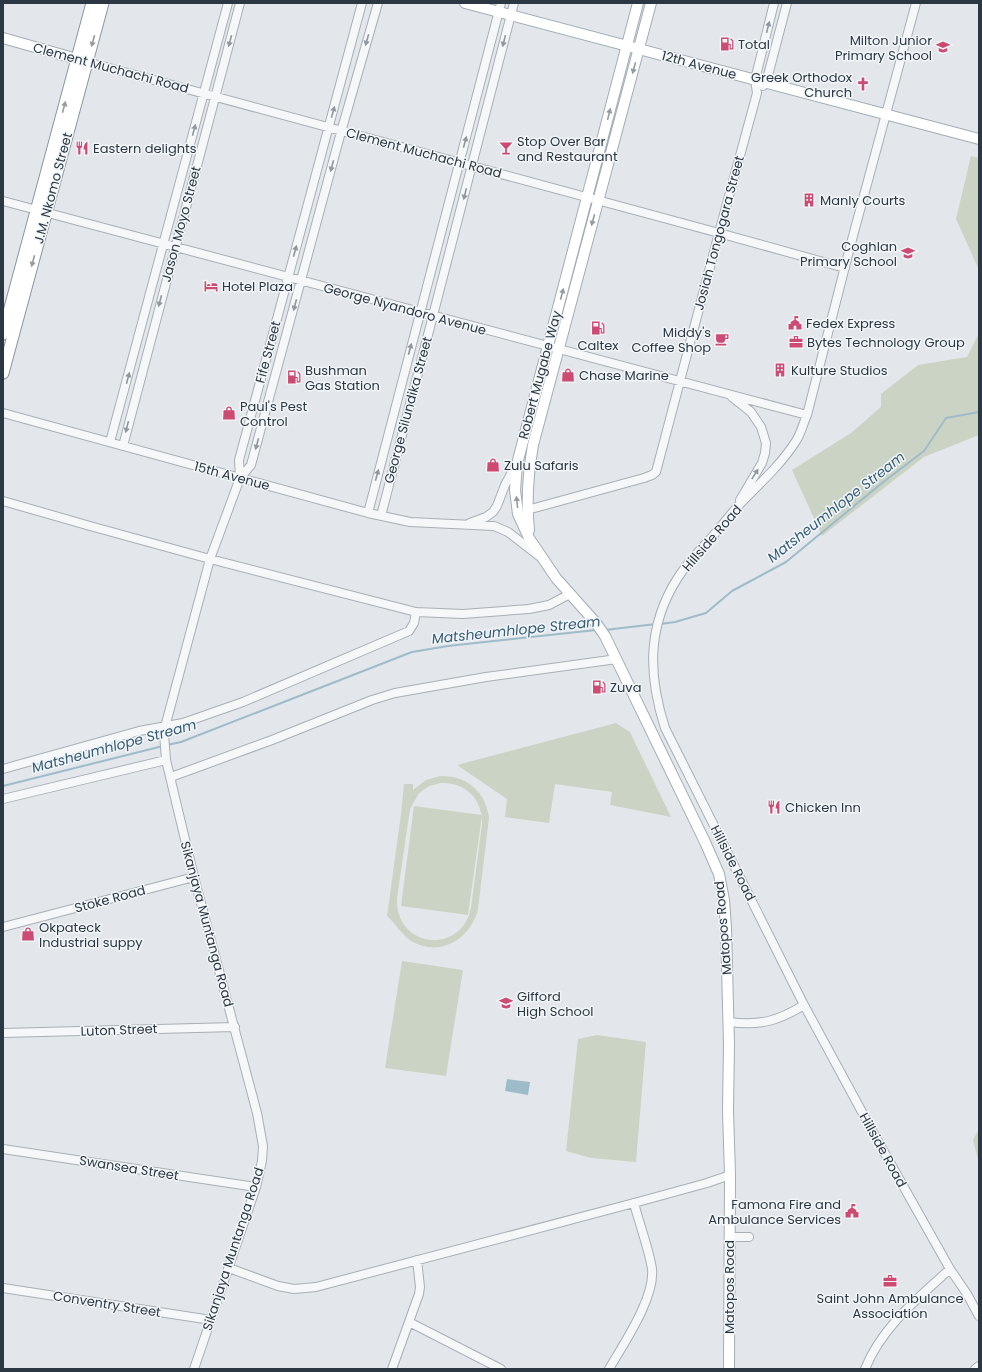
<svg xmlns="http://www.w3.org/2000/svg" width="982" height="1372" font-family="Poppins,sans-serif">
<rect width="100%" height="100%" fill="#e3e7eb"/>
<path fill="#cbd4c4" fill-rule="evenodd" d="M971,156L979,158V270L956,219Z
M979,333V435L924,457L822,536L792,470L851,433L881,407V394L918,365L967,357Z
M616,723L630,732L671,817L610,805L612,792L555,784L549,823L505,817L507,799L457,765Z
M440,776C467,775 486,792 489,818L478,909C471,939 440,958 411,941C401,934 396,924 387,916L401,814L404,784H413V790L426,780ZM441,783C466,782 483,800 482,824L471,908C461,956 395,948 397,898L410,809L419,793L429,786Z
M414,806L482,815L468,915L401,906Z
M402,961L463,970L446,1076L385,1068Z
M597,1035L646,1042L636,1162L591,1158L566,1151L578,1039Z
M979,1129V1164L973,1140Z"/>
<path fill="#9ebbca" d="M507,1079L530,1082L528,1095L505,1091Z"/>
<g fill="none" stroke-linecap="round" stroke-linejoin="round">
<path stroke="#9ebbca" stroke-width="2" d="M660,624L675,622L706,613L732,591L786,562L882,483L924,451L946,418L979,412
M605,630L656,624
M167,745L181,742L412,652L448,646L596,630
M3,786L163,746"/>
<g stroke="#a8afb5" stroke-width="10">
<path id="minor" d="M916,3L850,247L807,415C803,424 801,433 796,441C780,466 758,485 738,506C729,516 721,527 712,537C700,550 687,563 677,579C647,627 648,675 665,728L804,1005L875,1136L950,1269L967,1294L979,1316
M87,62L719,233L845,268
M763,86L766,83L787,3
M3,201L807,415
M732,397L751,412L761,427L766,443L765,453L762,463L740,500
M3,413L368,513L410,522L494,526L508,532L539,556
M110,442L228,3
M123,446L240,3
M240,478L239,460L362,3
M3,501L90,526L210,559L416,612L463,614L529,609L549,605L570,594
M527,510L644,478L652,475L656,472L719,233L757,93L755,80L774,3
M368,513L501,3
M381,516L514,3
M470,523L486,517L493,512L497,506L505,485L516,465
M3,769L139,731L183,723L243,702L409,631L414,623L416,612
M171,777L272,740L372,700L395,693L486,677L617,659
M3,799L166,760
M3,927L194,877
M729,1022C760,1026 778,1021 804,1005
M3,1033L235,1027
M3,1149L256,1187
M729,1237H749
M229,1268L278,1286L294,1289L316,1287L634,1203L707,1183L730,1175
M3,1288L211,1320
M409,1322L501,1369
M194,1369L256,1187L262,1161L263,1146L257,1113L194,877L166,760L164,734L165,727L210,559L240,478L251,465L341,132L378,3
M392,1369L419,1294L420,1287L417,1260
M609,1369C624,1343 655,1298 652,1269C649,1249 639,1223 634,1203
M865,1369C882,1327 917,1299 950,1269
M975,1369L979,1366"/>
</g>
<g stroke="#a2adb6" stroke-width="12">
<path id="major" d="M465,3L979,139
M638,3L517,464L515,490L518,514L529,538L556,578L596,623L605,636L705,842L719,874L724,900L726,928L729,1044L728,1111L730,1175L729,1369
M3,38L84,61
M529,530C526,501 528,474 533,445L651,3"/>
</g>
<g stroke="#8a97a1" stroke-width="13">
<path id="highway" d="M3,334L92,3
M3,373L103,3"/>
</g>
<use href="#minor" stroke="#f5f7f9" stroke-width="8"/>
<use href="#major" stroke="#fff" stroke-width="10"/>
<use href="#highway" stroke="#fff" stroke-width="11"/>
</g>
<defs><path id="oneway-solid" d="M-6-.8H1V-3.2L6.5 0L1 3.2V.8H-6Z"/></defs>
<g fill="#90979e">
<use href="#oneway-solid" transform="translate(768 27) rotate(-76)"/>
<use href="#oneway-solid" transform="translate(367 40) rotate(106)"/>
<use href="#oneway-solid" transform="translate(230 41) rotate(105)"/>
<use href="#oneway-solid" transform="translate(504 41) rotate(104)"/>
<use href="#oneway-solid" transform="translate(333 112) rotate(-75)"/>
<use href="#oneway-solid" transform="translate(194 130) rotate(-75)"/>
<use href="#oneway-solid" transform="translate(465 142) rotate(-75)"/>
<use href="#oneway-solid" transform="translate(332 166) rotate(105)"/>
<use href="#oneway-solid" transform="translate(465 194) rotate(104)"/>
<use href="#oneway-solid" transform="translate(295 251) rotate(-75)"/>
<use href="#oneway-solid" transform="translate(160 301) rotate(105)"/>
<use href="#oneway-solid" transform="translate(295 305) rotate(105)"/>
<use href="#oneway-solid" transform="translate(410 349) rotate(-75)"/>
<use href="#oneway-solid" transform="translate(128 378) rotate(-75)"/>
<use href="#oneway-solid" transform="translate(127 427) rotate(104)"/>
<use href="#oneway-solid" transform="translate(257 444) rotate(105)"/>
<use href="#oneway-solid" transform="translate(755 474) rotate(-58)"/>
<use href="#oneway-solid" transform="translate(377 475) rotate(-75)"/>
</g>
<g fill="#959ba1">
<use href="#oneway-solid" transform="translate(93 41) rotate(105)"/>
<use href="#oneway-solid" transform="translate(634 68) rotate(105)"/>
<use href="#oneway-solid" transform="translate(64 107) rotate(-75)"/>
<use href="#oneway-solid" transform="translate(609 114) rotate(-76)"/>
<use href="#oneway-solid" transform="translate(593 220) rotate(105)"/>
<use href="#oneway-solid" transform="translate(33 261) rotate(105)"/>
<use href="#oneway-solid" transform="translate(562 294) rotate(-75)"/>
<use href="#oneway-solid" transform="translate(517 502) rotate(-96)"/>
</g>
<defs>
<g id="fuel-bare" transform="scale(1.08)"><path d="M-5.5-6h7V0h2V4h1.3V-2.5L3-4.5l.8-.8L6-3V5H2.5V1h-1V6h-7ZM-4.2-4.7v3.2H.2V-4.7Z" fill="#cd4a73" stroke="#f2f6f8" stroke-width="2.5" paint-order="stroke"/></g>
<g id="school-bare" transform="scale(1.08)"><path d="M0-5L7-2L0 1L-7-2ZM-4 1L0 2.5L4 1V4Q0 6-4 4Z" fill="#cd4a73" stroke="#f2f6f8" stroke-width="2.5" paint-order="stroke"/></g>
<g id="church-bare" transform="scale(1.08)"><path d="M-1.2-6h2.4v3.5h3.3v2.4h-3.3V6h-2.4V-.1h-3.3v-2.4h3.3Z" fill="#cd4a73" stroke="#f2f6f8" stroke-width="2.5" paint-order="stroke"/></g>
<g id="restaurant-bare" transform="scale(1.08)"><path d="M-5-6h1v4h1v-4h1v4h1v-4h1v5L-1.5 .5V6h-2V.5L-5-1ZM5-6V6H3V1.5H1.5Q1.5-4 5-6Z" fill="#cd4a73" stroke="#f2f6f8" stroke-width="2.5" paint-order="stroke"/></g>
<g id="bar-bare" transform="scale(1.08)"><path d="M-6-5H6L.8 .8V4.5H3.5V6h-7V4.5H-.8V.8Z" fill="#cd4a73" stroke="#f2f6f8" stroke-width="2.5" paint-order="stroke"/></g>
<g id="building-bare" transform="scale(1.08)"><path d="M-4-6H4V6H1V3H-1V6H-4ZM-2.5-4.3h1.7v1.8h-1.7ZM.8-4.3h1.7v1.8H.8ZM-2.5-1h1.7V.8h-1.7ZM.8-1h1.7V.8H.8Z" fill="#cd4a73" stroke="#f2f6f8" stroke-width="2.5" paint-order="stroke"/></g>
<g id="hotel-bare" transform="scale(1.08)"><path d="M-6-4.5h1.5V1H6V5H4.5V3h-9V5H-6ZM-4 0a1.8 1.8 0 1 1 3.6 0ZM.5 0V-2.5h3Q6-2.5 6 0Z" fill="#cd4a73" stroke="#f2f6f8" stroke-width="2.5" paint-order="stroke"/></g>
<g id="civic-bare" transform="scale(1.08)"><path d="M-.6-6.5H3V-4.5H.6V-3L4-1V1h2V6H-6V1h2V-1L-.6-3ZM-1.2 2.5V6h2.4V2.5Z" fill="#cd4a73" stroke="#f2f6f8" stroke-width="2.5" paint-order="stroke"/></g>
<g id="cafe-bare" transform="scale(1.08)"><path d="M-5.5-4.5H6V0H3Q3 3.5 0 3.5H-2.5Q-5.5 3.5-5.5 0ZM3-3.2v2h1.7v-2ZM-6 4.5H4V6H-6Z" fill="#cd4a73" stroke="#f2f6f8" stroke-width="2.5" paint-order="stroke"/></g>
<g id="office-bare" transform="scale(1.08)"><path d="M-6-3h4V-5.5h4V-3h4V5H-6ZM-1-4.5V-3h2v-1.5ZM-6 0V1H6V0Z" fill="#cd4a73" stroke="#f2f6f8" stroke-width="2.5" paint-order="stroke"/></g>
<g id="shop-bare" transform="scale(1.08)"><path d="M-5-2.5h2.3a2.7 3.5 0 0 1 5.4 0H5L5.5 6h-11ZM-1.5-2.5h3a1.5 2.3 0 0 0-3 0Z" fill="#cd4a73" stroke="#f2f6f8" stroke-width="2.5" paint-order="stroke"/></g>
</defs>
<g fill-rule="evenodd">
<use href="#fuel-bare" x="727" y="44"/>
<use href="#school-bare" x="943" y="47"/>
<use href="#church-bare" x="863" y="84"/>
<use href="#restaurant-bare" x="82" y="148"/>
<use href="#bar-bare" x="506" y="148"/>
<use href="#building-bare" x="809" y="200"/>
<use href="#school-bare" x="908" y="253"/>
<use href="#hotel-bare" x="211" y="286"/>
<use href="#civic-bare" x="795" y="323"/>
<use href="#fuel-bare" x="598" y="328"/>
<use href="#cafe-bare" x="722" y="339"/>
<use href="#office-bare" x="796" y="342"/>
<use href="#building-bare" x="780" y="370"/>
<use href="#shop-bare" x="568" y="375"/>
<use href="#fuel-bare" x="294" y="377"/>
<use href="#shop-bare" x="229" y="413"/>
<use href="#shop-bare" x="493" y="465"/>
<use href="#fuel-bare" x="599" y="687"/>
<use href="#restaurant-bare" x="774" y="807"/>
<use href="#shop-bare" x="28" y="934"/>
<use href="#school-bare" x="506" y="1003"/>
<use href="#civic-bare" x="852" y="1211"/>
<use href="#office-bare" x="890" y="1281"/>
</g>
<g text-anchor="middle" dominant-baseline="central" stroke-width="3" stroke-linejoin="round" paint-order="stroke">
<g font-size="13" fill="#2b3743" stroke="#f2f6f8" text-anchor="start">
<text x="932" y="40" text-anchor="end">Milton Junior<tspan x="932" dy="15">Primary School</tspan></text>
<text x="738" y="44">Total</text>
<text x="852" y="77" text-anchor="end">Greek Orthodox<tspan x="852" dy="15">Church</tspan></text>
<text x="517" y="141">Stop Over Bar<tspan x="517" dy="15">and Restaurant</tspan></text>
<text x="93" y="148">Eastern delights</text>
<text x="820" y="200">Manly Courts</text>
<text x="897" y="246" text-anchor="end">Coghlan<tspan x="897" dy="15">Primary School</tspan></text>
<text x="222" y="286">Hotel Plaza</text>
<text x="806" y="323">Fedex Express</text>
<text x="711" y="332" text-anchor="end">Middy's<tspan x="711" dy="15">Coffee Shop</tspan></text>
<text x="807" y="342">Bytes Technology Group</text>
<text x="598" y="345" text-anchor="middle">Caltex</text>
<text x="305" y="370">Bushman<tspan x="305" dy="15">Gas Station</tspan></text>
<text x="791" y="370">Kulture Studios</text>
<text x="579" y="375">Chase Marine</text>
<text x="240" y="406">Paul's Pest<tspan x="240" dy="15">Control</tspan></text>
<text x="504" y="465">Zulu Safaris</text>
<text x="610" y="687">Zuva</text>
<text x="785" y="807">Chicken Inn</text>
<text x="39" y="927">Okpateck<tspan x="39" dy="15">Industrial suppy</tspan></text>
<text x="517" y="996">Gifford<tspan x="517" dy="15">High School</tspan></text>
<text x="841" y="1204" text-anchor="end">Famona Fire and<tspan x="841" dy="15">Ambulance Services</tspan></text>
<text x="890" y="1298" text-anchor="middle">Saint John Ambulance<tspan x="890" dy="15">Association</tspan></text>
</g>
<g font-size="13" fill="#2b3743" stroke="#f2f6f8">
<text transform="translate(699 65) rotate(15)">12th Avenue</text>
<text transform="translate(111 68) rotate(15)">Clement Muchachi Road</text>
<text transform="translate(424 153) rotate(15)">Clement Muchachi Road</text>
<text transform="translate(53 188) rotate(-75)">J.M. Nkomo Street</text>
<text transform="translate(181 224) rotate(-75)">Jason Moyo Street</text>
<text transform="translate(719 233) rotate(-75)">Josiah Tongogara Street</text>
<text transform="translate(405 309) rotate(15)">George Nyandoro Avenue</text>
<text transform="translate(268 352) rotate(-75)">Fife Street</text>
<text transform="translate(540 375) rotate(-75)">Robert Mugabe Way</text>
<text transform="translate(408 410) rotate(-75)">George Silundika Street</text>
<text transform="translate(232 476) rotate(15)">15th Avenue</text>
<text transform="translate(712 538) rotate(-49)">Hillside Road</text>
<text transform="translate(733 863) rotate(63)">Hillside Road</text>
<text transform="translate(110 899) rotate(-15)">Stoke Road</text>
<text transform="translate(207 924) rotate(75)">Sikanjaya Muntanga Road</text>
<text transform="translate(723 928) rotate(-95)">Matopos Road</text>
<text transform="translate(119 1030) rotate(-2)">Luton Street</text>
<text transform="translate(883 1150) rotate(61)">Hillside Road</text>
<text transform="translate(129 1168) rotate(9)">Swansea Street</text>
<text transform="translate(233 1249) rotate(-72)">Sikanjaya Muntanga Road</text>
<text transform="translate(729 1287) rotate(-90)">Matopos Road</text>
<text transform="translate(107 1304) rotate(9)">Conventry Street</text>
</g>
<g font-size="14" font-style="italic" fill="#355d77" stroke="#f2f6f8">
<text transform="translate(836 507) rotate(-38)">Matsheumhlope Stream</text>
<text transform="translate(516 630) rotate(-6)">Matsheumhlope Stream</text>
<text transform="translate(114 746) rotate(-15)">Matsheumhlope Stream</text>
</g>
</g>
<rect width="982" height="1372" fill="none" stroke="#2b3743" stroke-width="8"/>
</svg>
